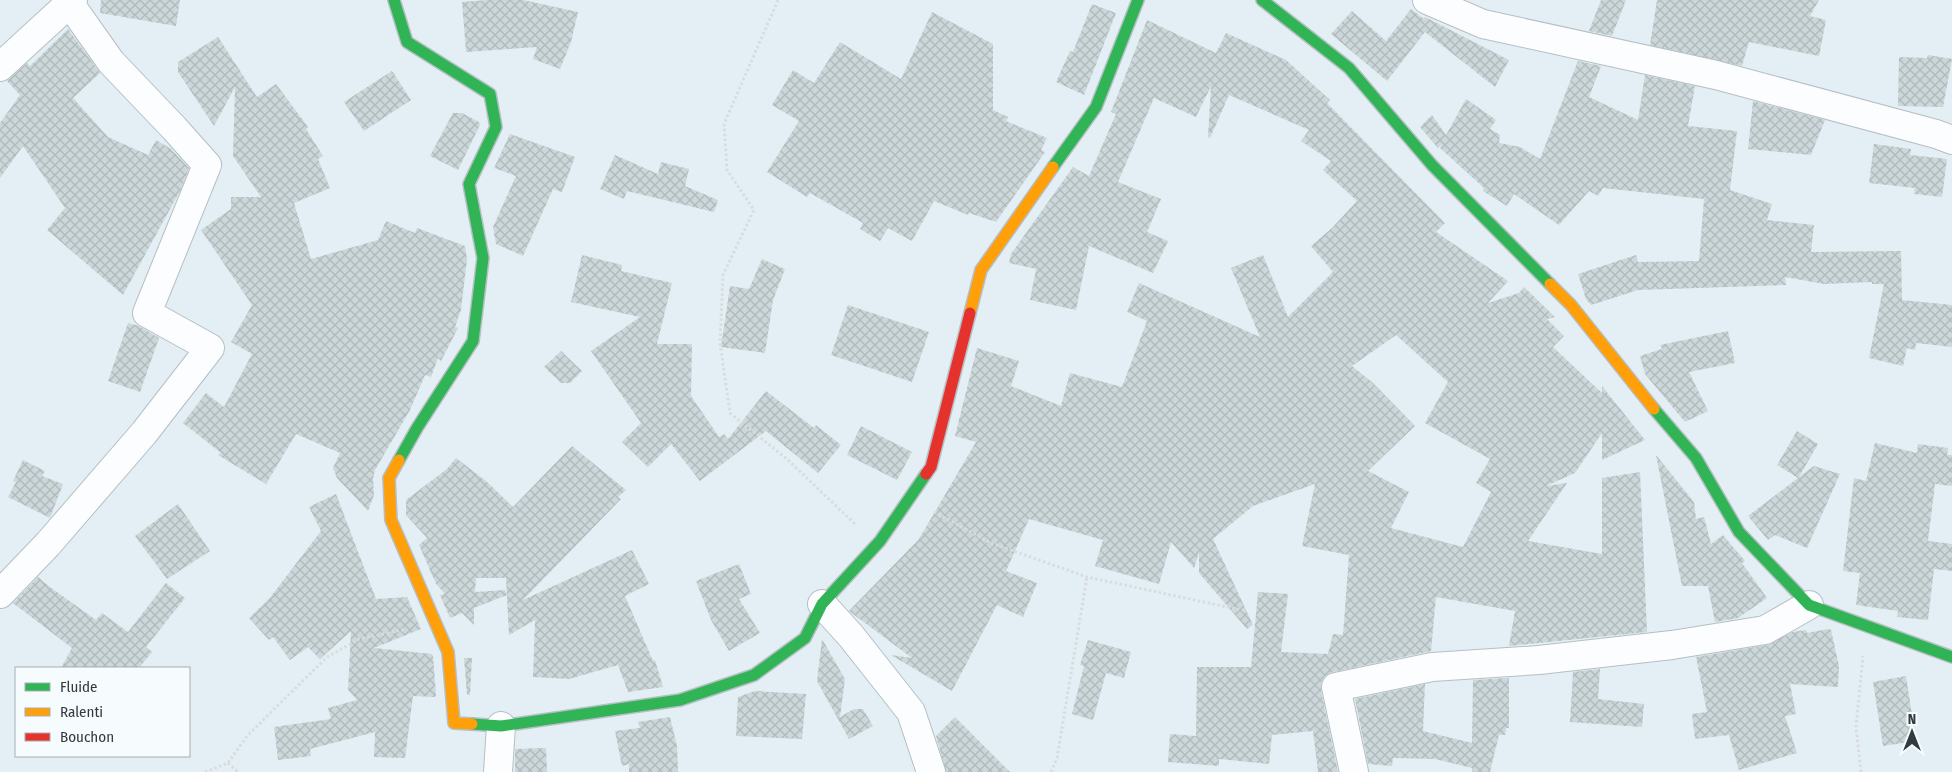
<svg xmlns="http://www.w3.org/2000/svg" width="1952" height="772" font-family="'Fira Sans Condensed',sans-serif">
<defs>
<pattern id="building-cross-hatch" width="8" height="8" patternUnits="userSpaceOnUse" patternTransform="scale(1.25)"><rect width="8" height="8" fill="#ccd7d9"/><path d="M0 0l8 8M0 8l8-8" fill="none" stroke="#b0b9bb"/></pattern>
</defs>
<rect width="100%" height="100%" fill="#e4eff5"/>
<path fill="url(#building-cross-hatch)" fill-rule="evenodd" d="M101,0H180L176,26L100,13Z
M488,0H523L578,12L571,42L560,69L533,59L537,47L466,52L462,2Z
M1601,0H1626L1612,36L1589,31Z
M1657,0H1819L1810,16L1826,20L1819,56L1749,42L1742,66L1650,45Z
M1092,4L1116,13L1084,95L1056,82L1070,51L1073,52Z
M1411,9L1424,19L1425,17L1509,60L1495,87L1425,32L1387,81L1331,34L1352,11L1386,41Z
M932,12L993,44V110L1008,117L1006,121L1047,138L1041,150L1045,152L996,222L969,213L968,215L934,201L912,241L888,228L880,241L860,229L863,223L810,193L807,197L767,172L799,121L772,105L793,70L814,83L840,42L901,79Z
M1147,20L1216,53L1226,33L1286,60L1330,100L1327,103L1445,223L1436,232L1508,281L1488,303L1519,293L1524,287L1555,317L1547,319L1564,336L1553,347L1602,393V386L1645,440L1602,460V433L1575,473L1546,486L1567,483L1528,541L1602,554V478L1640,472L1647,632L1509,646L1515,611L1436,597L1431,651L1333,672L1325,676L1321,683V690L1338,772H1318L1313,731L1272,735L1269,764L1219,759V766L1168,762L1170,734L1196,736L1197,667H1251L1258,592L1288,594L1281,652L1328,654L1333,634L1343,635L1349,555L1302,546L1315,484L1253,506L1213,539L1253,625L1247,629L1199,573V553L1194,568L1171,542L1159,584L1095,566L1103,540L1029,519L1006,571L1037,583L1023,617L997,605L952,691L891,655L912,658L849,611L919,539L976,442L955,436L977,348L1019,361L1011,386L1061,406L1070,373L1122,387L1147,321L1127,312L1139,283L1260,337L1231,268L1263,255L1288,317L1333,272L1311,246L1332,228L1357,201L1323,170L1331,161L1301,141L1309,130L1229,95L1210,138L1208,137L1211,86L1196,117L1154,98L1118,182L1161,199L1147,232L1168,241L1153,273L1089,246L1076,310L1030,300L1036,269L1009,263L1011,254L1073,167L1089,176L1116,114L1111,112ZM1396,335L1448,382L1425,423L1490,459L1476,483L1491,492L1463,547L1391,528L1409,492L1368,471L1415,426L1373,383L1352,366Z
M68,29L100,73L73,98L108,137L148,155L156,140L171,149L189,168L181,189L123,295L47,230L65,208L23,146L0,178V123L20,95L7,81L27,63L30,66Z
M218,37L257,97L276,84L308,127L306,129L323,156L318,159L330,188L294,203L311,259L378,240L386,221L415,233L417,228L465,246L467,259L461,310L455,327L458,328L441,361L438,358L431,377L425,375L410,410L375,470L373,479L374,495L368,511L337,478L333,468L340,453L296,434L266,484L218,455L221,453L183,423L206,393L224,407L252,354L231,342L252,305L201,230L231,209V197H261L233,156L235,87L214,126L178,72V62Z
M1928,55L1952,59L1943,107L1898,106L1899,57L1927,58Z
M1578,61L1601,66L1589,97L1638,120L1645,75L1695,86L1688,126L1737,131L1730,190L1772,204L1767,220L1814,225L1811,252L1901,251L1902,300L1952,305V347L1916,343L1915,350L1907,348L1903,366L1869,358L1884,284H1872V282L1824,284L1785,277L1786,285L1638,290L1591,305L1586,299L1578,274L1636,255L1638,262L1699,261L1704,199L1603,188L1598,196L1589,191L1559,225L1514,194L1507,206L1483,191L1484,188L1440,148L1442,144L1438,148L1420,127L1432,115L1446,135L1466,99L1496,120L1490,129L1500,135L1499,143L1520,147L1540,159Z
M392,71L411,100L364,131L344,102Z
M1753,101L1825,120L1811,155L1748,149Z
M453,113H462L479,122L480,125L458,170L430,156Z
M510,134L575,157L562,192L553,189L523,256L496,244L493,227L516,176L494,168Z
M1874,144L1911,149L1910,155L1947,159L1942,197L1914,194L1915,188L1869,183Z
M615,155L658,174L661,162L689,169L685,186L718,200L714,212L627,191L624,199L600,189Z
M582,255L622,265L621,271L672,283L657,344H692L691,396L719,437L724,434L728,439L766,391L814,428L816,425L841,445L818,473L766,431L700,481L671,444L648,467L622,442L641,423L591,351L640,317L571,302Z
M762,259L785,269L773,300L765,353L721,347L730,286L749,289Z
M848,305L929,332L912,382L831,355Z
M128,323L139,326L159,338L140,392L108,381Z
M1728,331L1735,363L1689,372L1708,411L1685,422L1645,374L1640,356L1662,349L1660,345Z
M561,351L582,371L570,383H561L544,367Z
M861,426L912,452L897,480L847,455Z
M1797,431L1818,444L1799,477L1814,466L1840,474L1807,548L1775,535L1768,540L1748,516L1798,478L1777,465Z
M1875,443L1917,453L1918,444L1948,448L1947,455H1952V486L1935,484L1928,541L1952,544V571L1934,569L1928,620L1897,617L1898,611L1856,605L1860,573L1843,571L1854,478L1866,481Z
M572,446L626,490L618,497L621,499L523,600L632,550L649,584L625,596L653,661L655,660L663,687L628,692L618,665L569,679L533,677L535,620L509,635L506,578H476L475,592L505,590L507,595L474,608V625L462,613L450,618L440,595L445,594L436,584L419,545L427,538L406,515V500L447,469L456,458L486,481L513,507Z
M1656,455L1694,502L1696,519L1704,517L1711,544L1723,535L1745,561L1742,563L1767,598L1738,618L1715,622L1708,586H1682Z
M23,460L45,471L42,476L63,484L50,518L8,497L16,482L13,481Z
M336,494L376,599L407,597L421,629L374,648L432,654L433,656L436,695L435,697L413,696L405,758L374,757L375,732L310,749L311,756L278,760L274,727L331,719L328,708L357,700L348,690L351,631L320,659L308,647L290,660L273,637L269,640L249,618L269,599L321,531L309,507Z
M178,504L210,551L167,579L135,536Z
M739,564L751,594L739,599L760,633L729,651L711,620L696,581Z
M38,577L50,587L96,620L102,613L128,632L166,583L185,598L146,647L152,652L139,668H61L72,648L13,603Z
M1828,629L1831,630L1839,666L1838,687L1790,684L1796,714L1785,716L1797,753L1739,770L1729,735L1695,739L1692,714L1707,712L1696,657L1767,645L1792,632L1806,630L1807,633Z
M822,639L845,679L840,717L854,709H863L873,726L849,739L817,681Z
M1088,640L1131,652L1124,678L1106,673L1093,720L1072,714L1084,666L1080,665Z
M464,658H472L470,695H467Z
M1600,669L1598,699L1644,704L1642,727L1570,722L1573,672Z
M1906,676L1916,741L1883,746L1873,682Z
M1509,678V728H1506L1505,735H1499L1490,772H1472V768L1435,759L1393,758L1392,766L1368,764L1355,699L1425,684L1423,731L1472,743L1473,680Z
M755,691L806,694L802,739L736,736L738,697Z
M670,717L677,746L678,772H629V764L622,766L615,731L640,728L638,722Z
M955,717L1010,772H946L936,736Z
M546,748L547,772H515V749Z"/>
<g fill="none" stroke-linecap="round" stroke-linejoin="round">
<g stroke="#b5bfc4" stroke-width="30">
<path id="street" d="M1427,0L1483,24L1716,75L1936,134L1952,140
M0,67L73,0
M0,594L48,544L144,433L210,348L147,313L207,165L174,128L111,62L70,4
M822,604L851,636L911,712L931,772
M498,772L501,726
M1354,772L1336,687L1432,667L1539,660L1672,645L1765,630L1809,605"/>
</g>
<g stroke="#b5bfc4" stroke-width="14">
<path id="fast" d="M394,0L407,42L490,94L496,127L469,184L483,258L473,341L417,428L399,460
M1262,0L1349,68L1432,165L1550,284
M1053,167L1096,107L1138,0
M1654,409L1696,458L1739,532L1809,605L1952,657
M472,724L501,726L680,700L754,675L805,638L822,604L880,541L926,474"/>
</g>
<g stroke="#b5bfc4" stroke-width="14">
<path id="slow" d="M1550,284L1571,305L1654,409
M970,313L981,270L1053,167
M399,460L389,478L391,520L448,652L454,723L472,724"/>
</g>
<g stroke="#b5bfc4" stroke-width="14">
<path id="jam" d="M926,474L931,467L970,313"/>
</g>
<path stroke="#d9dcde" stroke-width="3" stroke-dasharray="2.5 2.5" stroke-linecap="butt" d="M778,0L724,124L727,170L754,210L723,275L720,343L730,413L788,460L856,525
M934,512L991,543L1087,577L1246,611
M228,763L238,772
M205,772L228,763L247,736L327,657L359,639L406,629
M1051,772L1057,758L1087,577
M1861,772L1856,727L1863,656"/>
<use href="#street" stroke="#fbfdfe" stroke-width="28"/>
<use href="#fast" stroke="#30b455" stroke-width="11"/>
<use href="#slow" stroke="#ff9f0a" stroke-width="11"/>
<use href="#jam" stroke="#e5322d" stroke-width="11"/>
</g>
<rect x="15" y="667" width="175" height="90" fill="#f6fbfe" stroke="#a7aeb2"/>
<rect x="25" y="683" width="25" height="8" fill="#30b455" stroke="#a7aeb2"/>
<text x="60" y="692" font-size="15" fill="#303a3f">Fluide</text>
<rect x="25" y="708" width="25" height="8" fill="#ff9f0a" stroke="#a7aeb2"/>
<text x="60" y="717" font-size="15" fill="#303a3f">Ralenti</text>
<rect x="25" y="733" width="25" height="8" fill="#e5322d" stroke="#a7aeb2"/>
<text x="60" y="742" font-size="15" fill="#303a3f">Bouchon</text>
<g transform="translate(1912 732)" stroke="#f6fbfe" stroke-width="4" paint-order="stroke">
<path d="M0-4L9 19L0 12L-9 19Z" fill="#303a3f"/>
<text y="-8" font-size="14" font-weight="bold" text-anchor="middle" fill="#303a3f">N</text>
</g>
</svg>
